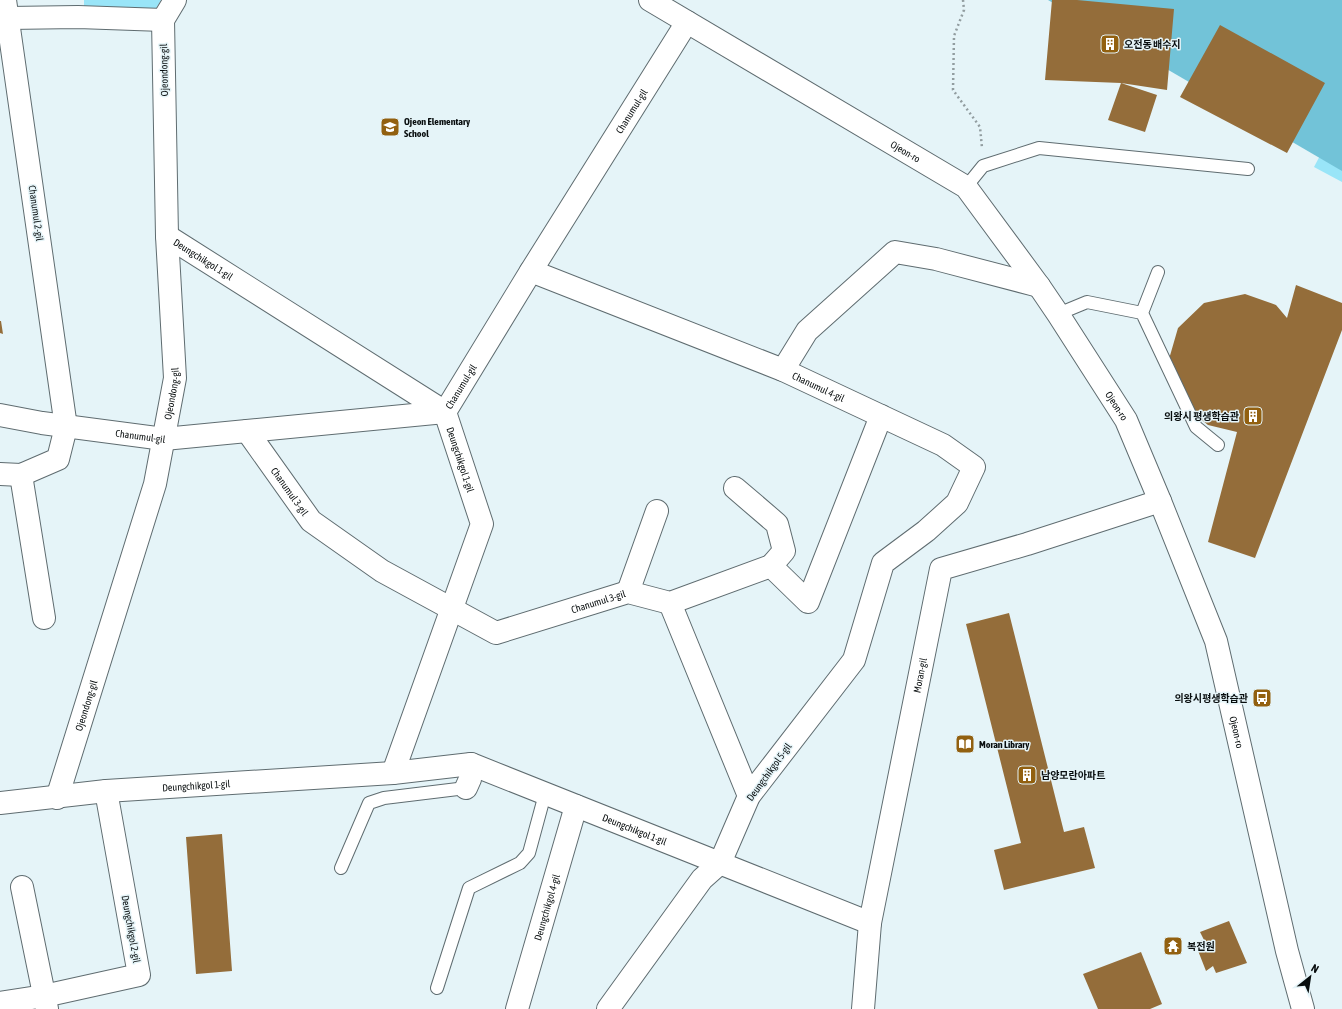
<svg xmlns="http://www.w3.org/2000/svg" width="1342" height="1009" font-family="'Asap Condensed','Noto Sans KR',sans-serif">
<rect width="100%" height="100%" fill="#e5f4f8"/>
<path fill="#99e5f8" d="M84,0H161L154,12L84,6Z
M1342,114V182L1314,167Z"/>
<path fill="#72c3d8" d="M1048,0H1342V171Z"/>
<path fill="#946d3a" d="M1052,0H1077L1174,9L1167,90L1121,83L1157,95L1145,132L1108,120L1121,83L1045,80Z
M1220,25L1325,83L1287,153L1180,97Z
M1296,285L1342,303V330L1255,558L1208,542L1237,432L1208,425L1186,407L1167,366L1178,328L1204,303L1245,294L1276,305L1287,318Z
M0,321H1L3,334L0,333Z
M1009,613L1064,832L1084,827L1095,868L1004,890L994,850L1021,843L966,624Z
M222,834L232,971L196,974L186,837Z
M1229,921L1247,963L1216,973L1213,966L1206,971L1195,943L1204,940L1200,932Z
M1141,952L1162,1004L1150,1009H1098L1083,974Z"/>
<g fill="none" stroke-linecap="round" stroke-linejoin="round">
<g stroke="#5f6c70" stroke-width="14">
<path id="service" d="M966,187L983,166L1039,148L1248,169
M1158,272L1142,313L1196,427L1218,445
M1058,314L1087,302L1142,313
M341,868L369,803L384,798L466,788
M437,988L469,888L520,863L529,853L545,794"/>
</g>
<g stroke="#5f6c70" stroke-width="24">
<g id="minor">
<path d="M8,18L78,17L163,20"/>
<path id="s1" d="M167,236L445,412L482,524L393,773"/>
<path id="s2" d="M531,271L783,370L943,445L974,467L957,503L926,531L883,563L854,660L749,796L720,863L702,879L608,1009"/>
<path d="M783,370L807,331L895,252L936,259L1039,286"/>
<path id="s3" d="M0,415L42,423L164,439L445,412L531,271L687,22"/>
<path id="s4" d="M247,431L311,521L382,571L496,633L628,592L670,603L771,566L808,602L881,416"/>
<path d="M0,474L21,475L58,459L66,427L5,0"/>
<path d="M21,475L44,618"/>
<path d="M735,488L777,524L784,551L771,566"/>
<path d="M628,592L657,511"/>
<path d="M670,603L749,796"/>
<path d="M466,788L470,779L471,764"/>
<path id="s5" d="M57,798L155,484L175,378L167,236L163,20L175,0"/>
<path id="s6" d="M0,803L106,791L393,773L471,764L870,923"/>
<path d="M22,887L47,1009"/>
<path d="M0,1003L44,996L139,975L106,791"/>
<path id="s7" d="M517,1009L576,806"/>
<path id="s8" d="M863,1009L870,923L941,569L1027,544L1160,501"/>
</g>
</g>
<g stroke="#5f6c70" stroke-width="24">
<g id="tertiary">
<path id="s9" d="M650,0L966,187L1039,286L1058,314L1126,420L1160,501L1216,641L1287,951L1303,1009"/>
</g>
</g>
<path stroke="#929da0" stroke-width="2.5" stroke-dasharray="2 3" stroke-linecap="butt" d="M963,0L964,10L954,36L953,90L980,127L982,148"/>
<use href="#service" stroke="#fff" stroke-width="12"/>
<use href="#minor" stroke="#fff" stroke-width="22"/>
<use href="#tertiary" stroke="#fff" stroke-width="22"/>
</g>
<defs>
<g id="building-square" transform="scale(1)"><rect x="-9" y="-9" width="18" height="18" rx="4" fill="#926010" stroke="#e5f4f8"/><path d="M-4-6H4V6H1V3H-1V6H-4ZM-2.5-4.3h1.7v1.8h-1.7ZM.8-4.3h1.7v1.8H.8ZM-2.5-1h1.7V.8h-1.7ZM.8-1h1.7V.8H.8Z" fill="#fff"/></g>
<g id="school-square" transform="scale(1)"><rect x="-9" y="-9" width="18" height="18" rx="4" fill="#926010" stroke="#e5f4f8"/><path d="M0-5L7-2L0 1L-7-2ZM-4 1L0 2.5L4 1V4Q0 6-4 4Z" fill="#fff"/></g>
<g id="bus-square" transform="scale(1)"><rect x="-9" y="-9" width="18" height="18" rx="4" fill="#926010" stroke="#e5f4f8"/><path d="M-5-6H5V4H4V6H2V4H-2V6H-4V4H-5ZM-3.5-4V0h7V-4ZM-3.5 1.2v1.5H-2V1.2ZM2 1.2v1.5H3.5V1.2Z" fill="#fff"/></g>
<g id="library-square" transform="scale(1)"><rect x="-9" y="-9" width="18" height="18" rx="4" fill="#926010" stroke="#e5f4f8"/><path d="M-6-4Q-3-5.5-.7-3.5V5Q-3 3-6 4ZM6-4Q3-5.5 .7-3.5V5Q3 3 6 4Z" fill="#fff"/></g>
<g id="temple-square" transform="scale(1)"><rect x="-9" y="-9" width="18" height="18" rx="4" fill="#926010" stroke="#e5f4f8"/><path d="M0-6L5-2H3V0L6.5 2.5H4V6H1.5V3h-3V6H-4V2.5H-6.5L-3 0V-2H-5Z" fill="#fff"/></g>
</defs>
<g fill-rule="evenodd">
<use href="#building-square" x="1110" y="44"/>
<use href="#school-square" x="390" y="127"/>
<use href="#building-square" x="1253" y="416"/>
<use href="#bus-square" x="1262" y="698"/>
<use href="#library-square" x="965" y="744"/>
<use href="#building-square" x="1027" y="775"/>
<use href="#temple-square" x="1173" y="946"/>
</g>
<g text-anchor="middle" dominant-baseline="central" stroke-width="3" stroke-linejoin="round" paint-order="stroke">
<g font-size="10" font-weight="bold" fill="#080d0e" stroke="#e5f4f8" text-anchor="start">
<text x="1124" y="44">오전동 배수지</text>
<text x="404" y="121">Ojeon Elementary<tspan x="404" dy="12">School</tspan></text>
<text x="1239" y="416" text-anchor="end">의왕시 평생학습관</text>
<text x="1248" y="698" text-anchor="end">의왕시평생학습관</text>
<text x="979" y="744">Moran Library</text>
<text x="1041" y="775">남양모란아파트</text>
<text x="1187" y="946">복전원</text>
</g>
<g font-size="10" fill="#080d0e" stroke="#e5f4f8">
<text transform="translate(164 70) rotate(-91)">Ojeondong-gil</text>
<text stroke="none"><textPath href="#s3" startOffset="802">Chanumul-gil</textPath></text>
<text stroke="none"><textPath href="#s9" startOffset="297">Ojeon-ro</textPath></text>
<text transform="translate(36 213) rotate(82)">Chanumul 2-gil</text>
<text stroke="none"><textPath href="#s1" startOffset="43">Deungchikgol 1-gil</textPath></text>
<text stroke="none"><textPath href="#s3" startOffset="478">Chanumul-gil</textPath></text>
<text stroke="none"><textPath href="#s2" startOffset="310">Chanumul 4-gil</textPath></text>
<text stroke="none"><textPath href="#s5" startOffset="421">Ojeondong-gil</textPath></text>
<text stroke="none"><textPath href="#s9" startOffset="633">Ojeon-ro</textPath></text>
<text stroke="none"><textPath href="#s3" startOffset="142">Chanumul-gil</textPath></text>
<text stroke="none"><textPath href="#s1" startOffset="379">Deungchikgol 1-gil</textPath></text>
<text stroke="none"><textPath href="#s4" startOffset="74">Chanumul 3-gil</textPath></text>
<text stroke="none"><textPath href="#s4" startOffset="434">Chanumul 3-gil</textPath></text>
<text stroke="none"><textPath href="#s8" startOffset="339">Moran-gil</textPath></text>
<text stroke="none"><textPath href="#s5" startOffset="97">Ojeondong-gil</textPath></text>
<text stroke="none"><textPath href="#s9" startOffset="982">Ojeon-ro</textPath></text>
<text transform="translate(769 772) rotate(-54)">Deungchikgol 5-gil</text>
<text stroke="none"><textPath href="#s6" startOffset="197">Deungchikgol 1-gil</textPath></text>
<text stroke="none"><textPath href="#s6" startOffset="649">Deungchikgol 1-gil</textPath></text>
<text stroke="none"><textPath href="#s7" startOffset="106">Deungchikgol 4-gil</textPath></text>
<text transform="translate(131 929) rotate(80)">Deungchikgol 2-gil</text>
</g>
</g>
<g transform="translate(1310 977) rotate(30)" stroke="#e5f4f8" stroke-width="3" paint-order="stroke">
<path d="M0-3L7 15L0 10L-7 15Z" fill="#080d0e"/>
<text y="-6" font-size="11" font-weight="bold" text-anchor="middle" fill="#080d0e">N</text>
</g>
</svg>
